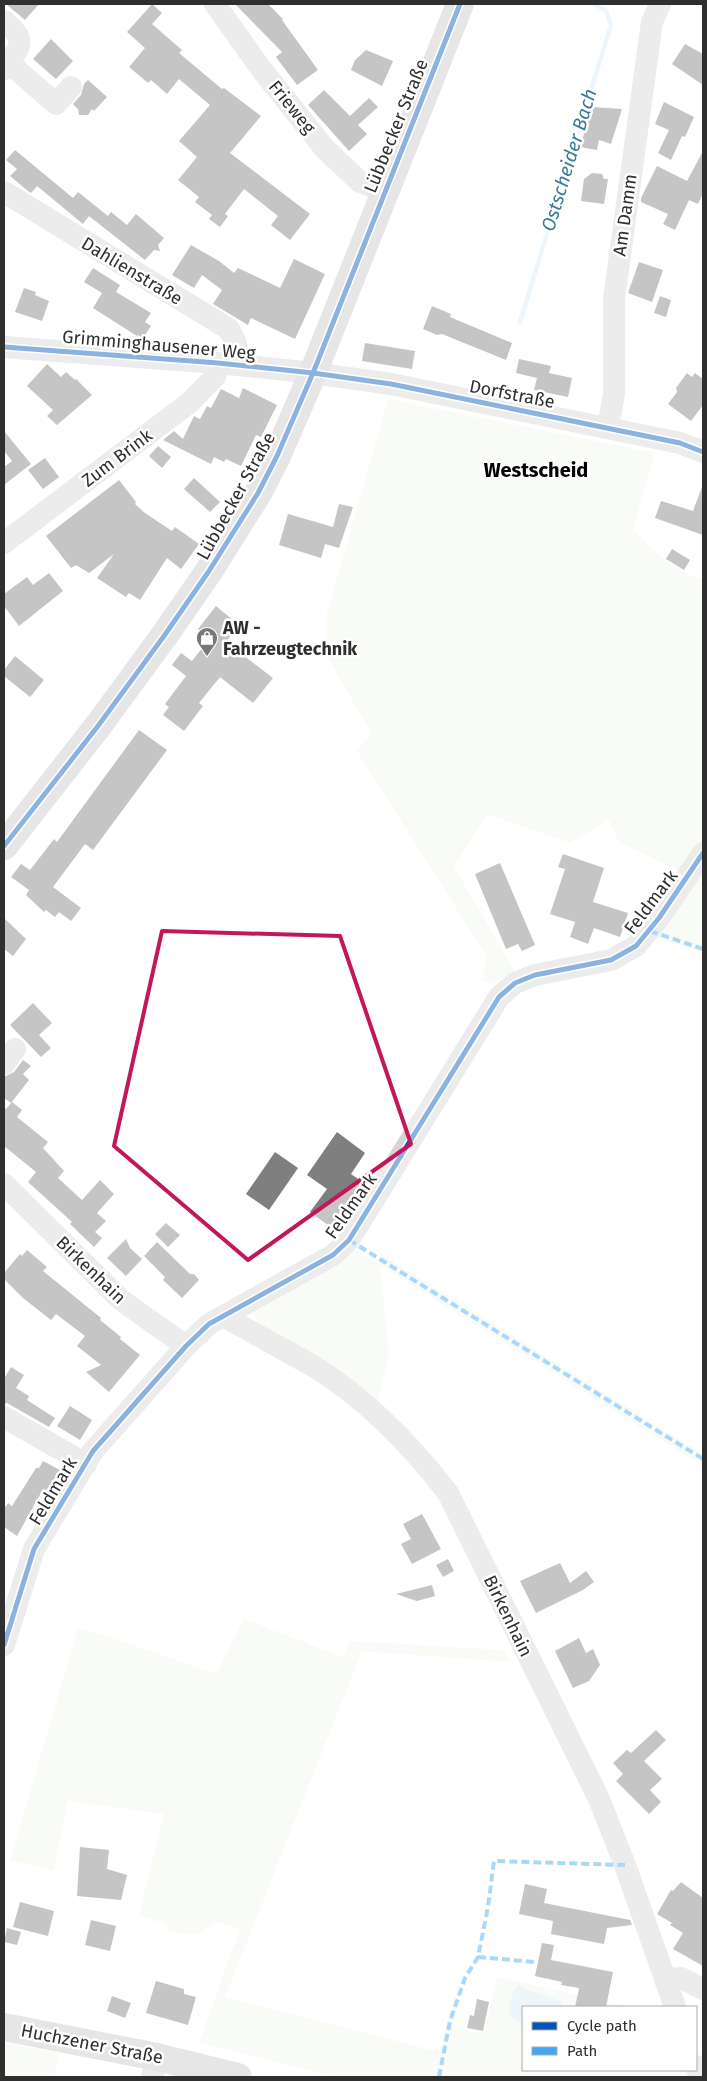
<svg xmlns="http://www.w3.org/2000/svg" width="707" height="2081" font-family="'Fira Sans',sans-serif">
<rect width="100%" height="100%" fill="#fff"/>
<path fill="#f2f5ec" d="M388,399L655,453L633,529C659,555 668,567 703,580V841L682,872L619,842L609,820L570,843L487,814L454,867L515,971L492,984L482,980L487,957L357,751L371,733L327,656V613Z
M703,868V953L655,937Z
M351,1248L379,1264L381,1254L703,1454V1466L380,1265L389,1353L378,1401L259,1324L251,1310Z
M244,1619L343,1657L350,1641L504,1650L510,1662L362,1651L225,1997L439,2052L446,2026L484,2033L497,1977L631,2007H523V2070H688L691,2077H336L199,2042L240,1929L218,1922L195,1935L169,1932L166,1924L139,1915L164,1814L68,1801L54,1870L10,1861L78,1628L107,1636L216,1674Z
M4,2043L59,2053L55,2077H4Z"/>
<path fill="#d8ebf4" d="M519,1985L528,1990L561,2001L562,2007H523V2022L512,2018C507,2008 511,1992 519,1985Z"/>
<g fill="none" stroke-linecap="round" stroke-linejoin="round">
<path stroke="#d8ebf4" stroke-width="4.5" d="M520,322L611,25L606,11L595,4"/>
</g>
<path fill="#7f7f7f" d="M6,4H39L25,20Z
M152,4L162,13L152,24L182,50L179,53L222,89L224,88L261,116L230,153L310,214L290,240L271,225L278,216L244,189L225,214L228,216L220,227L209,219L212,215L195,202L199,197L178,180L197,157L179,141L210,105L179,79L167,94L151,80L148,83L129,67L145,48L127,32Z
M235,4H268L283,19L282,20L318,70L297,85L276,57L282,52Z
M51,39L73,61L56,79L33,59Z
M685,44L703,54V85L672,64Z
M366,50L393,61L382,86L351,70L355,60Z
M88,80L107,97L94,111L92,109L88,115H79L78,109L73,104L81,95L84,84Z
M324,90L350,116L369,98L378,107L358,125L367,134L349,151L308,105Z
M664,102L694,117L685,137L682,136L671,160L658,153L669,130L655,124Z
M592,107L622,109L611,144L599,140L597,150L580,147Z
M15,150L73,198L78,192L108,216L111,212L127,225L136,214L164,238L158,245L160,251L154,250L145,260L89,216L83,224L37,186L31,193L28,191L10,176L17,169L6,160Z
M703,151V193L698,204L689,200L675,230L663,224L668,214L641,202V198L657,166L687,181Z
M592,173L602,174L604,179H608L604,204L581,201L584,179Z
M191,245L219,261L234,273L238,268L280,288L294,259L325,274L295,339L251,318L248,325L213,304L222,290L202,275L194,288L172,275Z
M639,262L663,270L652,302L628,293Z
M93,268L120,285L116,292L151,313L145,322L151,326L143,338L138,335L137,336L93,308L102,293L84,282Z
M24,288L36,292L35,295L49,301L42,321L15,312Z
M660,296L671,300L666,317L654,313Z
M432,306L451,314L450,317L512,343L506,360L442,334L437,335L423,329Z
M365,343L415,351L412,369L362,361Z
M519,359L551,366L549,373L572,378L568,397L534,390L537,378L516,373Z
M47,364L61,377L66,372L75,380L76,379L92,395L57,425L47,416L53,410L27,386Z
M687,373L692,377L695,373L703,379V405L691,421L668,404L677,392L676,388Z
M243,388L277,405L261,437L256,435L241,466L226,459L224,462L214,457L211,464L163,440L174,431L183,439L194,416L200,419L207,406L211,408L221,389L239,398Z
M4,431L31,464L4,485V467L12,461L4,451Z
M158,446L171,457L162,468L149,456Z
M45,458L59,477L43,489L28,470Z
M194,478L220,502L210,512L184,489Z
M119,480L136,502L135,504L145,513L172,531L175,527L199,544L181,569L167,558L140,600L129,593L126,597L97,578L114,554L89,573L76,565L71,568L46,536Z
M702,487L703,535L655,518L661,501L693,511Z
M339,504L353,507L339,548L325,544L321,558L279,545L288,514L333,527Z
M672,549L690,560L684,570L666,559Z
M49,573L63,591L19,626L4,606V594L27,577L33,585Z
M216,606L239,625L226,642L273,678L253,703L220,677L199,703L203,706L184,731L163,715L169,707L165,704L186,676L172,665L181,653L192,661L210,638L198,629Z
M15,656L44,680L30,697L4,676V670Z
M139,730L167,750L93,850L85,844L53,887L81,908L71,921L59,912L55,917L46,910L44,912L26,895L29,890L11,877L21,864L30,870L54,839L57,842Z
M563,854L604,868L593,902L628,913L620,937L594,928L588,944L570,937L575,922L550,914L565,869L558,867Z
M500,863L535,945L522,951L518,944L506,949L475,874Z
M4,918L26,939L13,956L4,949Z
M33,1003L52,1023L39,1035L51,1048L41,1057L10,1025Z
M23,1060L31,1066L23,1074L29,1080L11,1103L4,1098V1077L14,1072Z
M12,1102L22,1110L17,1117L48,1142L43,1148L64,1171L58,1178L82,1200L100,1180L114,1194L97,1213L106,1221L95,1232L102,1238L94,1247L70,1224L72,1222L28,1182L36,1172L4,1146V1107L6,1109Z
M337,1132L365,1153L351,1174L364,1183L332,1228L310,1212L327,1189L307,1175Z
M275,1152L298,1168L269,1210L246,1194Z
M166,1223L180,1235L168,1247L155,1234Z
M126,1239L130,1248L142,1259L126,1276L107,1258Z
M157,1242L190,1274H194L199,1280L182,1298L163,1280L165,1277L144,1256Z
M27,1250L47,1267L43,1271L101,1318L100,1320L121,1337L120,1339L140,1355L109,1392L86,1372L101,1365L77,1346L85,1336L56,1314L51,1320L23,1298L4,1279V1273L20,1254L22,1256Z
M11,1367L24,1375L16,1388L29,1396L27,1400L55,1418L49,1427L7,1403L4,1404V1379Z
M70,1406L92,1420L80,1440L57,1426Z
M43,1461L60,1470L45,1495L41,1493L17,1536L4,1527V1509L8,1503L12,1506L36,1468H39Z
M422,1514L441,1549L412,1564L401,1544L411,1539L403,1524Z
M448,1559L454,1571L443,1577L436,1565Z
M560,1563L570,1583L586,1571L594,1582L583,1590L536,1613L520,1581Z
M432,1585L435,1596L417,1601L396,1594Z
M579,1638L586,1653L593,1649L600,1665L589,1681L573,1688L555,1651Z
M656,1730L666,1740L644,1761L662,1779L650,1790L661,1802L649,1814L616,1781L623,1774L613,1763L627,1750L631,1753Z
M80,1847L109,1850L107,1869L127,1875L121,1900L77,1896Z
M681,1882L703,1898V1966L673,1949L683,1933L670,1925L672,1923L657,1914L671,1890L673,1891Z
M525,1884L547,1889L544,1903L630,1920L632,1925L607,1928L604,1944L551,1934L553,1921L519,1914Z
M20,1902L54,1911L48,1936L13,1927Z
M91,1920L116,1926L110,1951L85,1945Z
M7,1928L21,1932L17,1945L4,1942Z
M542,1943L554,1945L551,1960L613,1972L606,2007H575L579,1988L561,1985L562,1982L535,1976Z
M156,1981L184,1989V1994L196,1997L188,2025L146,2013Z
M112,1996L131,2003L125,2018L107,2011Z
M477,1999L489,2002L483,2031L467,2028L470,2015L474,2016Z"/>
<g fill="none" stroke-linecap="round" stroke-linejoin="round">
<path stroke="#d4d4d4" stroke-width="22" d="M215,4L259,66L325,149L360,182L385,191
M4,21C28,41 21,46 4,69
M9,63L56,104L71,87
M4,192L229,329L236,343L238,365
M4,347L218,363L313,373L391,384L680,443L703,452
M608,428L614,394V299L652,22L660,4
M4,543L189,403L215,377L218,363
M4,1064L15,1049
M4,1184L121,1300L186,1346
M223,1316C253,1333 283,1349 313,1366C365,1398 411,1445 448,1493L599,1799L625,1865L675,2007
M4,1417L86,1464
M4,1645L34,1549L93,1451L186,1346L209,1324L333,1255L349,1240L499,997L515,983L535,975L611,960L636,946L659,918L703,853
M665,1980L681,1978L703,1989
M696,2066L700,2077
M152,2077L157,2057"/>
<path stroke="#c7c7c7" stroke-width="28" d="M4,846L98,726L164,636L209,571L258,493L277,456L313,373L460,4
M4,2027L157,2057L238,2077"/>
<path stroke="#3fa9f5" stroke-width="4" stroke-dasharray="8 4" stroke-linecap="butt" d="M650,931L703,949
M349,1240L703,1459
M478,1957L535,1962
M439,2077L450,2021L465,1978L478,1957L488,1907L494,1861L625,1865"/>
<g stroke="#fff" stroke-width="8">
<path id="cycleway" d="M4,347L218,363L313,373L391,384L680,443L703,452
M4,846L98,726L164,636L209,571L258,493L277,456L313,373L460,4
M4,1645L34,1549L93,1451L186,1346L209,1324L333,1255L349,1240L499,997L515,983L535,975L611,960L636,946L659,918L703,853"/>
</g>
<use href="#cycleway" stroke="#0057b8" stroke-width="5"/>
</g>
<path d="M0 0H707V2081H0ZM162,931L340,936L411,1144L248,1260L114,1146Z" fill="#fff" fill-opacity=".55" fill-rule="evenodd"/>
<path fill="none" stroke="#c2185b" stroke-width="4" stroke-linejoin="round" d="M162,931L340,936L411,1144L248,1260L114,1146Z"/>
<defs>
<g id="shop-pin" transform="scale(1.125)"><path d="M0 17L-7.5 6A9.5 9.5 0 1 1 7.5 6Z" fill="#787878" stroke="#fff"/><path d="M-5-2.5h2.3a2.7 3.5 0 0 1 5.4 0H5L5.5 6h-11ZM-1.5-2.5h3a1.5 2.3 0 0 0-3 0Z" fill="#fff"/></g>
</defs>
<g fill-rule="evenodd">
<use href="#shop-pin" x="207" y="638"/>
</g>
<g text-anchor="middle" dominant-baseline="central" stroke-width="5" stroke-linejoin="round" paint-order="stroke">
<g font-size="18" fill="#2f2f2f" stroke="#fff">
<text transform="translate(292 107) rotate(51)">Frieweg</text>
<text transform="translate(396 126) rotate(-68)">Lübbecker Straße</text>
<text transform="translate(625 215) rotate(-82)">Am Damm</text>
<text transform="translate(132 271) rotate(31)">Dahlienstraße</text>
<text transform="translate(159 345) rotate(5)">Grimminghausener Weg</text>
<text transform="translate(512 394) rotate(11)">Dorfstraße</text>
<text transform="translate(117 458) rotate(-37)">Zum Brink</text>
<text transform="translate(236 496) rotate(-61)">Lübbecker Straße</text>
<text transform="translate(651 902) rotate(-53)">Feldmark</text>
<text transform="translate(351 1206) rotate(-55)">Feldmark</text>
<text transform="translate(91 1270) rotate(44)">Birkenhain</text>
<text transform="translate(53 1491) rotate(-59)">Feldmark</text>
<text transform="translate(508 1616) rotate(64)">Birkenhain</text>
<text transform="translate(92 2044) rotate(11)">Huchzener Straße</text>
</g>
<g font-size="18" font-weight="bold" fill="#2f2f2f" stroke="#fff" text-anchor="start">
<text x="223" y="628">AW -<tspan x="223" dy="21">Fahrzeugtechnik</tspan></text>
</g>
<g font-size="19" font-style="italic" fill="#377b98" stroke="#fff">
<text transform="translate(569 160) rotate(-73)">Ostscheider Bach</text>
</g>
<g font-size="20" font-weight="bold" fill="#000" stroke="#fff">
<text x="536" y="470">Westscheid</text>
</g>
</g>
<rect width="707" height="2081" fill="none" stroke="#2f2f2f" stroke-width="10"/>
<rect x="522" y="2006" width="175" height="65" fill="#ffffff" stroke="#acacac"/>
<rect x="532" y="2022" width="25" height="8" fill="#0057b8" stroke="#acacac"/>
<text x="567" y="2031" font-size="15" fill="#2f2f2f">Cycle path</text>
<rect x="532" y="2047" width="25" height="8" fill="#3fa9f5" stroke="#acacac"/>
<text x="567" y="2056" font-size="15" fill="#2f2f2f">Path</text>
</svg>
